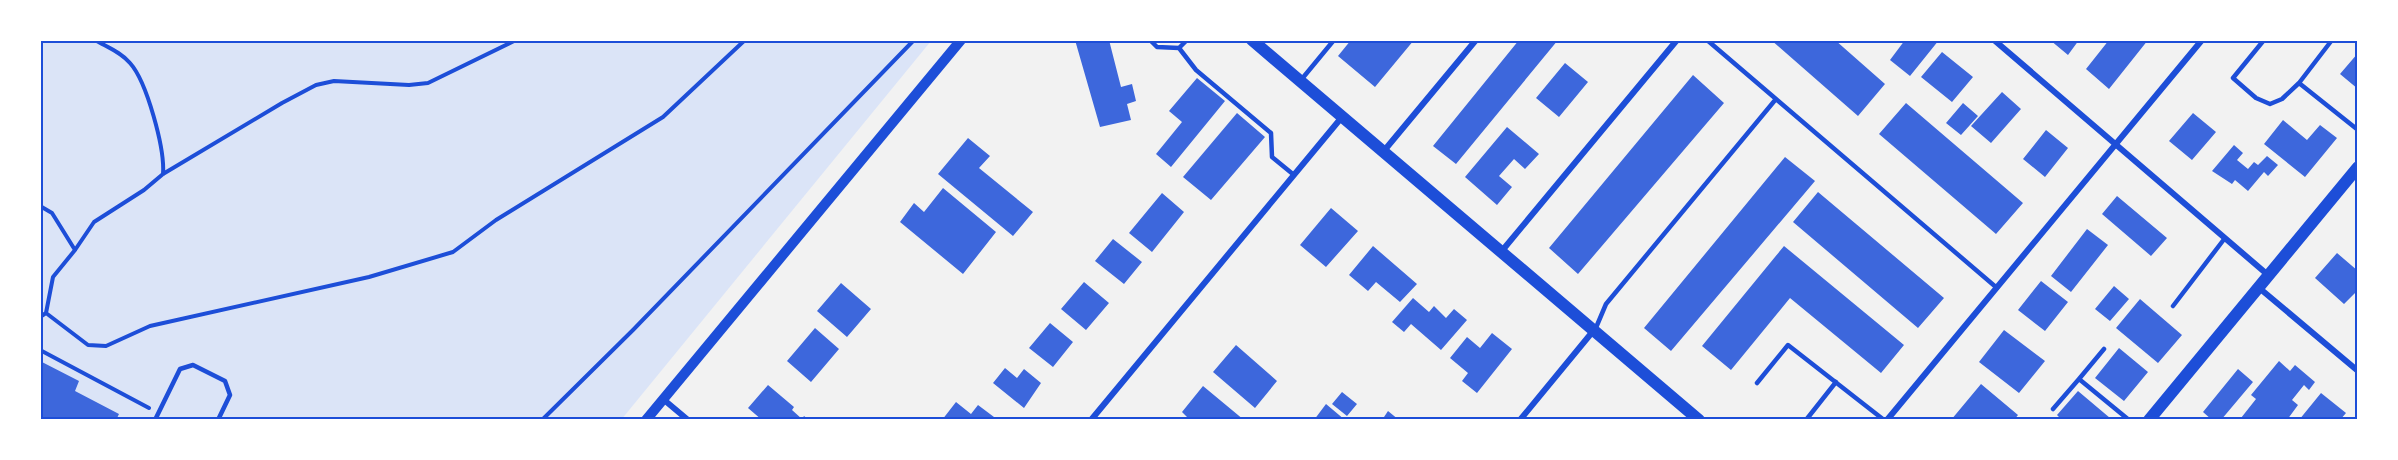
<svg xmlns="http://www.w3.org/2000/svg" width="2398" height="460" font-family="Commissioner,sans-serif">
<rect width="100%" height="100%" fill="#f2f2f2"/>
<path fill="#dbe4f7" d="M40,41H931L621,420L41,419Z"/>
<path fill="#3d67dc" d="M1075,40H1109L1121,87L1132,84L1136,101L1127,104L1131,120L1100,127Z
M1351,40H1414L1375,87L1338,56Z
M1519,40H1558L1456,164L1433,146Z
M1771,40H1835L1885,84L1858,116Z
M1905,40H1939L1910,76L1890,60Z
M2050,40H2079L2068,55Z
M2109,40H2148L2109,89L2086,69Z
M1942,52L1973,77L1952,102L1921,77Z
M2358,53V89L2340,74Z
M1565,63L1588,82L1559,117L1536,98Z
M1693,75L1724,103L1578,274L1549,248Z
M1197,78L1225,101L1171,167L1156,154L1182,122L1169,111Z
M2002,92L2021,109L1991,143L1971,126Z
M1906,103L2023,203L1996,234L1879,134Z
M1963,103L1978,116L1961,135L1946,123Z
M1237,113L1265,137L1211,200L1183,177Z
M2193,113L2216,132L2192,160L2169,141Z
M2283,120L2307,140L2320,125L2337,138L2305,177L2264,144Z
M1507,127L1539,154L1525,169L1514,159L1499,176L1512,187L1497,205L1465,177Z
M2046,130L2068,148L2045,177L2023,159Z
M968,138L990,156L979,168L1033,212L1013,236L938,174Z
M2234,145L2243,153L2237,160L2248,169L2254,162L2258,165L2267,156L2278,165L2268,176L2264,172L2248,191L2235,180L2232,184L2212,171Z
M1785,157L1815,181L1671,351L1644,328Z
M943,188L996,232L963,274L900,222L914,203L924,212Z
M1818,192L1944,298L1918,328L1793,222Z
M1162,193L1184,212L1152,252L1129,233Z
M2117,196L2167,238L2151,256L2102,214Z
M1331,208L1358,231L1326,267L1300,245Z
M2087,229L2108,245L2071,292L2051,276Z
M1113,239L1142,262L1124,284L1095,261Z
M1373,246L1417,284L1400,302L1376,282L1368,291L1349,275Z
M1784,246L1904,345L1881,373L1790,298L1731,370L1702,346Z
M2337,253L2358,271V290L2344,304L2315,278Z
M2041,281L2068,302L2045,331L2018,310Z
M1084,282L1109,303L1086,330L1061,309Z
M841,283L871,309L847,337L817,311Z
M2114,286L2129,299L2110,321L2095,309Z
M1413,298L1429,312L1434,306L1446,318L1454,309L1467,320L1441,350L1411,324L1404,332L1392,322Z
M2140,299L2182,335L2158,363L2116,328Z
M1050,323L1073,342L1053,367L1029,348Z
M815,328L839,349L811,382L787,361Z
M2004,330L2045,361L2019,393L1979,362Z
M1492,333L1512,349L1477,393L1462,381L1468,373L1450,358L1467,337L1480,348Z
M1236,345L1277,381L1255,408L1213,372Z
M2119,348L2148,372L2124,401L2095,378Z
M40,361L79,381L75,391L119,414L116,420H40Z
M2279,361L2290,371L2295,365L2315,382L2309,390L2304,385L2292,400L2298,405L2287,420H2242L2241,418L2256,399L2251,395Z
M1005,368L1017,378L1024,369L1041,383L1024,408L993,383Z
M2238,369L2253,382L2221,420H2212L2203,412Z
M1981,384L2018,415L2014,420H1951Z
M768,385L794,407L792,410L802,419L804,416L809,420H762L748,408Z
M1203,386L1244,420H1190L1182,412Z
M2078,391L2110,418L2109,420H2062L2057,415Z
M1342,392L1357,404L1347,416L1332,404Z
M2321,393L2346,413L2340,420H2299Z
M956,402L971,414L978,405L998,420H942Z
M1326,404L1345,420H1314Z
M1388,411L1399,420H1382Z"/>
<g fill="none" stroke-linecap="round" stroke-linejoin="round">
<path stroke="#1d4ed8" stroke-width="4" d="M95,40C107,47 121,52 130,63C147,82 165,149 163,174
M40,206L52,213L75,250
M46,313L88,345L106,346L150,326L369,277L453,252L496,220L663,117L745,40
M40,317L46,313L53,277L75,250L94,222L144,190L163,174L282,103L316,85L334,81L409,85L428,83L516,40
M40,350L149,408
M542,420L633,330L914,40"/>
<path stroke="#1d4ed8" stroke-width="4.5" d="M1150,40L1157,47L1179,48
M1187,40L1179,48L1196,70L1271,133L1272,157L1294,175
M1707,40L1776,99
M2264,40L2233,78L2256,98L2270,104L2282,99L2299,83
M2332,40L2299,83L2358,130
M1301,80L1334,40
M2173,306L2225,238
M1595,330L1606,304L1776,99L1997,288
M2104,349L2079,379L2129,420
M1757,383L1788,345L1884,420
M2053,409L2079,379
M155,420L180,369L193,365L225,381L230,395L218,420
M1806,420L1836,382"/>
<path stroke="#1d4ed8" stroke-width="6" d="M1994,40L2268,275
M1383,152L1476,40
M1501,252L1677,40
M2258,287L2358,371
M663,399L688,420
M1091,420L1342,117
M1520,420L1594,330
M1887,420L2202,40"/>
<path stroke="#1d4ed8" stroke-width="10" d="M646,420L961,40"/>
<path stroke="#1d4ed8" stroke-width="12" d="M1252,40L1699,420
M2149,420L2358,167"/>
</g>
<rect width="2398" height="460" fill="none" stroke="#ffffff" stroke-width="84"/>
<rect x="42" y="42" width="2314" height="376" fill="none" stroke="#1d4ed8" stroke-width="2"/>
</svg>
